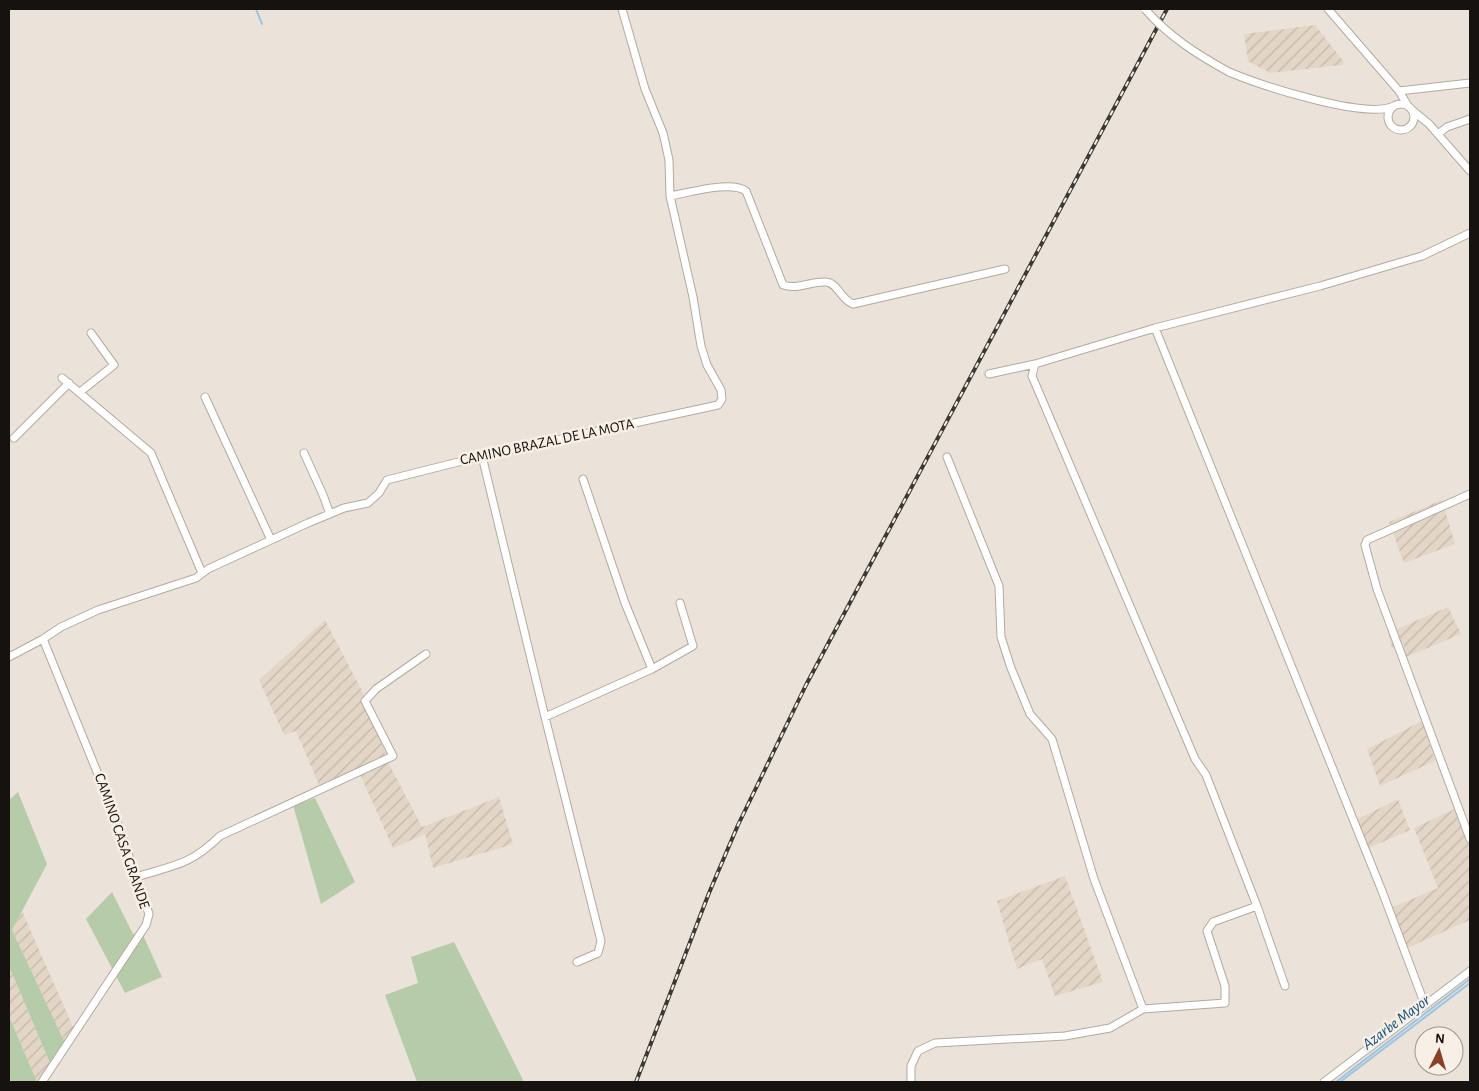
<svg xmlns="http://www.w3.org/2000/svg" width="1479" height="1091" font-family="'Alegreya Sans',sans-serif">
<defs>
<pattern id="industrial-furrows" width="10" height="10" patternUnits="userSpaceOnUse" patternTransform="scale(1.25)"><rect width="10" height="10" fill="#e4d6c7"/><path d="M-1 1l2-2M0 10L10 0M9 11l2-2" fill="none" stroke="#c3b7aa"/></pattern>
</defs>
<rect width="100%" height="100%" fill="#ebe3d9"/>
<path fill="url(#industrial-furrows)" d="M1315,25L1344,62L1342,65L1270,73L1248,61L1244,34Z
M1442,500L1455,544L1404,563L1389,522Z
M1448,607L1461,634L1406,657L1403,643L1392,648L1388,633Z
M325,620L363,693L390,766L422,827L499,797L513,844L433,868L425,834L393,848L357,768L319,785L296,731L284,735L259,680Z
M1422,721L1435,761L1380,786L1367,749Z
M1398,799L1410,830L1367,849L1350,823Z
M1459,807L1470,842V920L1407,948L1391,908L1438,888L1414,828Z
M1065,876L1103,982L1055,996L1042,959L1017,969L997,901Z
M22,911L74,1029L65,1043L12,930Z
M9,966L50,1063L37,1082L9,1016Z"/>
<path fill="#b6cca9" d="M18,792L47,864L12,930L65,1043L50,1063L9,966V800Z
M315,798L355,882L321,904L293,805Z
M112,892L133,934L143,935L162,977L125,993L86,919Z
M454,942L524,1082H417L385,995L418,983L411,957Z
M9,1016L37,1082H11L9,1076Z"/>
<g fill="none" stroke-linecap="round" stroke-linejoin="round">
<path stroke="#9cc3e2" stroke-width="2" d="M256,9L262,24
M1336,1082L1470,979
M1340,1082L1470,983"/>
<g stroke="#b1aaa0" stroke-width="9">
<path id="minor" d="M1328,9L1399,91L1408,106
M1229,72C1260,85 1366,120 1394,106
M1399,91L1470,83
M1388 117a13 13 0 1 1 26 0a13 13 0 1 1-26 0Z
M1412,110L1429,124L1470,171
M1438,134L1447,127L1470,119
M670,196C688,193 731,180 746,191L783,285C798,290 811,281 826,282C838,283 840,299 853,304L1005,269
M1155,328L1320,286L1422,256L1470,233
M989,374L1035,364
M62,378L151,453L202,573
M80,392L114,365L91,333
M205,397L271,540
M14,438L69,383
M304,453L323,495L330,514
M482,456L545,717L652,669L625,603L583,479
M1470,494L1367,540L1365,545L1377,589L1470,839
M9,657L43,639L61,627L98,610L196,578L208,569L308,523L344,508L368,503L379,493L387,480L482,456L718,405L722,399L721,390L707,365L701,346L693,297L670,196L669,160L663,133L645,89L622,9
M652,669L693,646L680,603
M545,717L601,941L598,953L577,962
M136,877C174,865 189,866 220,836L393,756L365,701L376,689L426,654
M1257,906L1206,775L1195,759L1032,376L1035,364L1155,328L1382,891L1425,1005
M1143,1009L1225,1003V986L1207,931L1213,922L1257,906L1285,986
M42,1082L146,925L149,914L115,816L43,639
M911,1082V1066L918,1051L935,1043L1065,1036L1110,1028L1143,1009L1094,879L1052,739L1030,714L1011,668L1001,637L999,586L947,457
M1324,1082L1470,971"/>
</g>
<use href="#minor" stroke="#fff" stroke-width="7"/>
<g stroke="#3c3934" stroke-width="4">
<path id="rail" d="M636,1082L709,893L738,825L806,685L1167,9"/>
</g>
<use href="#rail" stroke="#f8f0e6" stroke-width="2" stroke-dasharray="5.5" stroke-linecap="butt"/>
<g stroke="#b1aaa0" stroke-width="9" stroke-linecap="butt">
<path id="minor-bridge" d="M1145,9C1168,36 1198,55 1229,72"/>
</g>
<use href="#minor-bridge" stroke="#fff" stroke-width="7"/>
</g>
<g text-anchor="middle" dominant-baseline="central" stroke-width="5" stroke-linejoin="round" paint-order="stroke">
<g font-size="15" fill="#15120f" stroke="#f8f0e6">
<text transform="translate(547 442) rotate(-12)">CAMINO BRAZAL DE LA MOTA</text>
<text transform="translate(122 841) rotate(71)">CAMINO CASA GRANDE</text>
</g>
<g font-size="16" font-style="italic" fill="#125079" stroke="#f8f0e6">
<text transform="translate(1396 1022) rotate(-37)">Azarbe Mayor</text>
</g>
</g>
<rect width="1479" height="1091" fill="none" stroke="#15120f" stroke-width="20"/>
<g transform="translate(1439 1051) rotate(5)"><circle r="24" fill="#f8f0e6" stroke="#9d9790"/>
<path d="M0-4L9 19L0 12L-9 19Z" fill="#894024"/>
<text y="-8" font-size="14" font-weight="bold" text-anchor="middle" fill="#15120f">N</text>
</g>
</svg>
